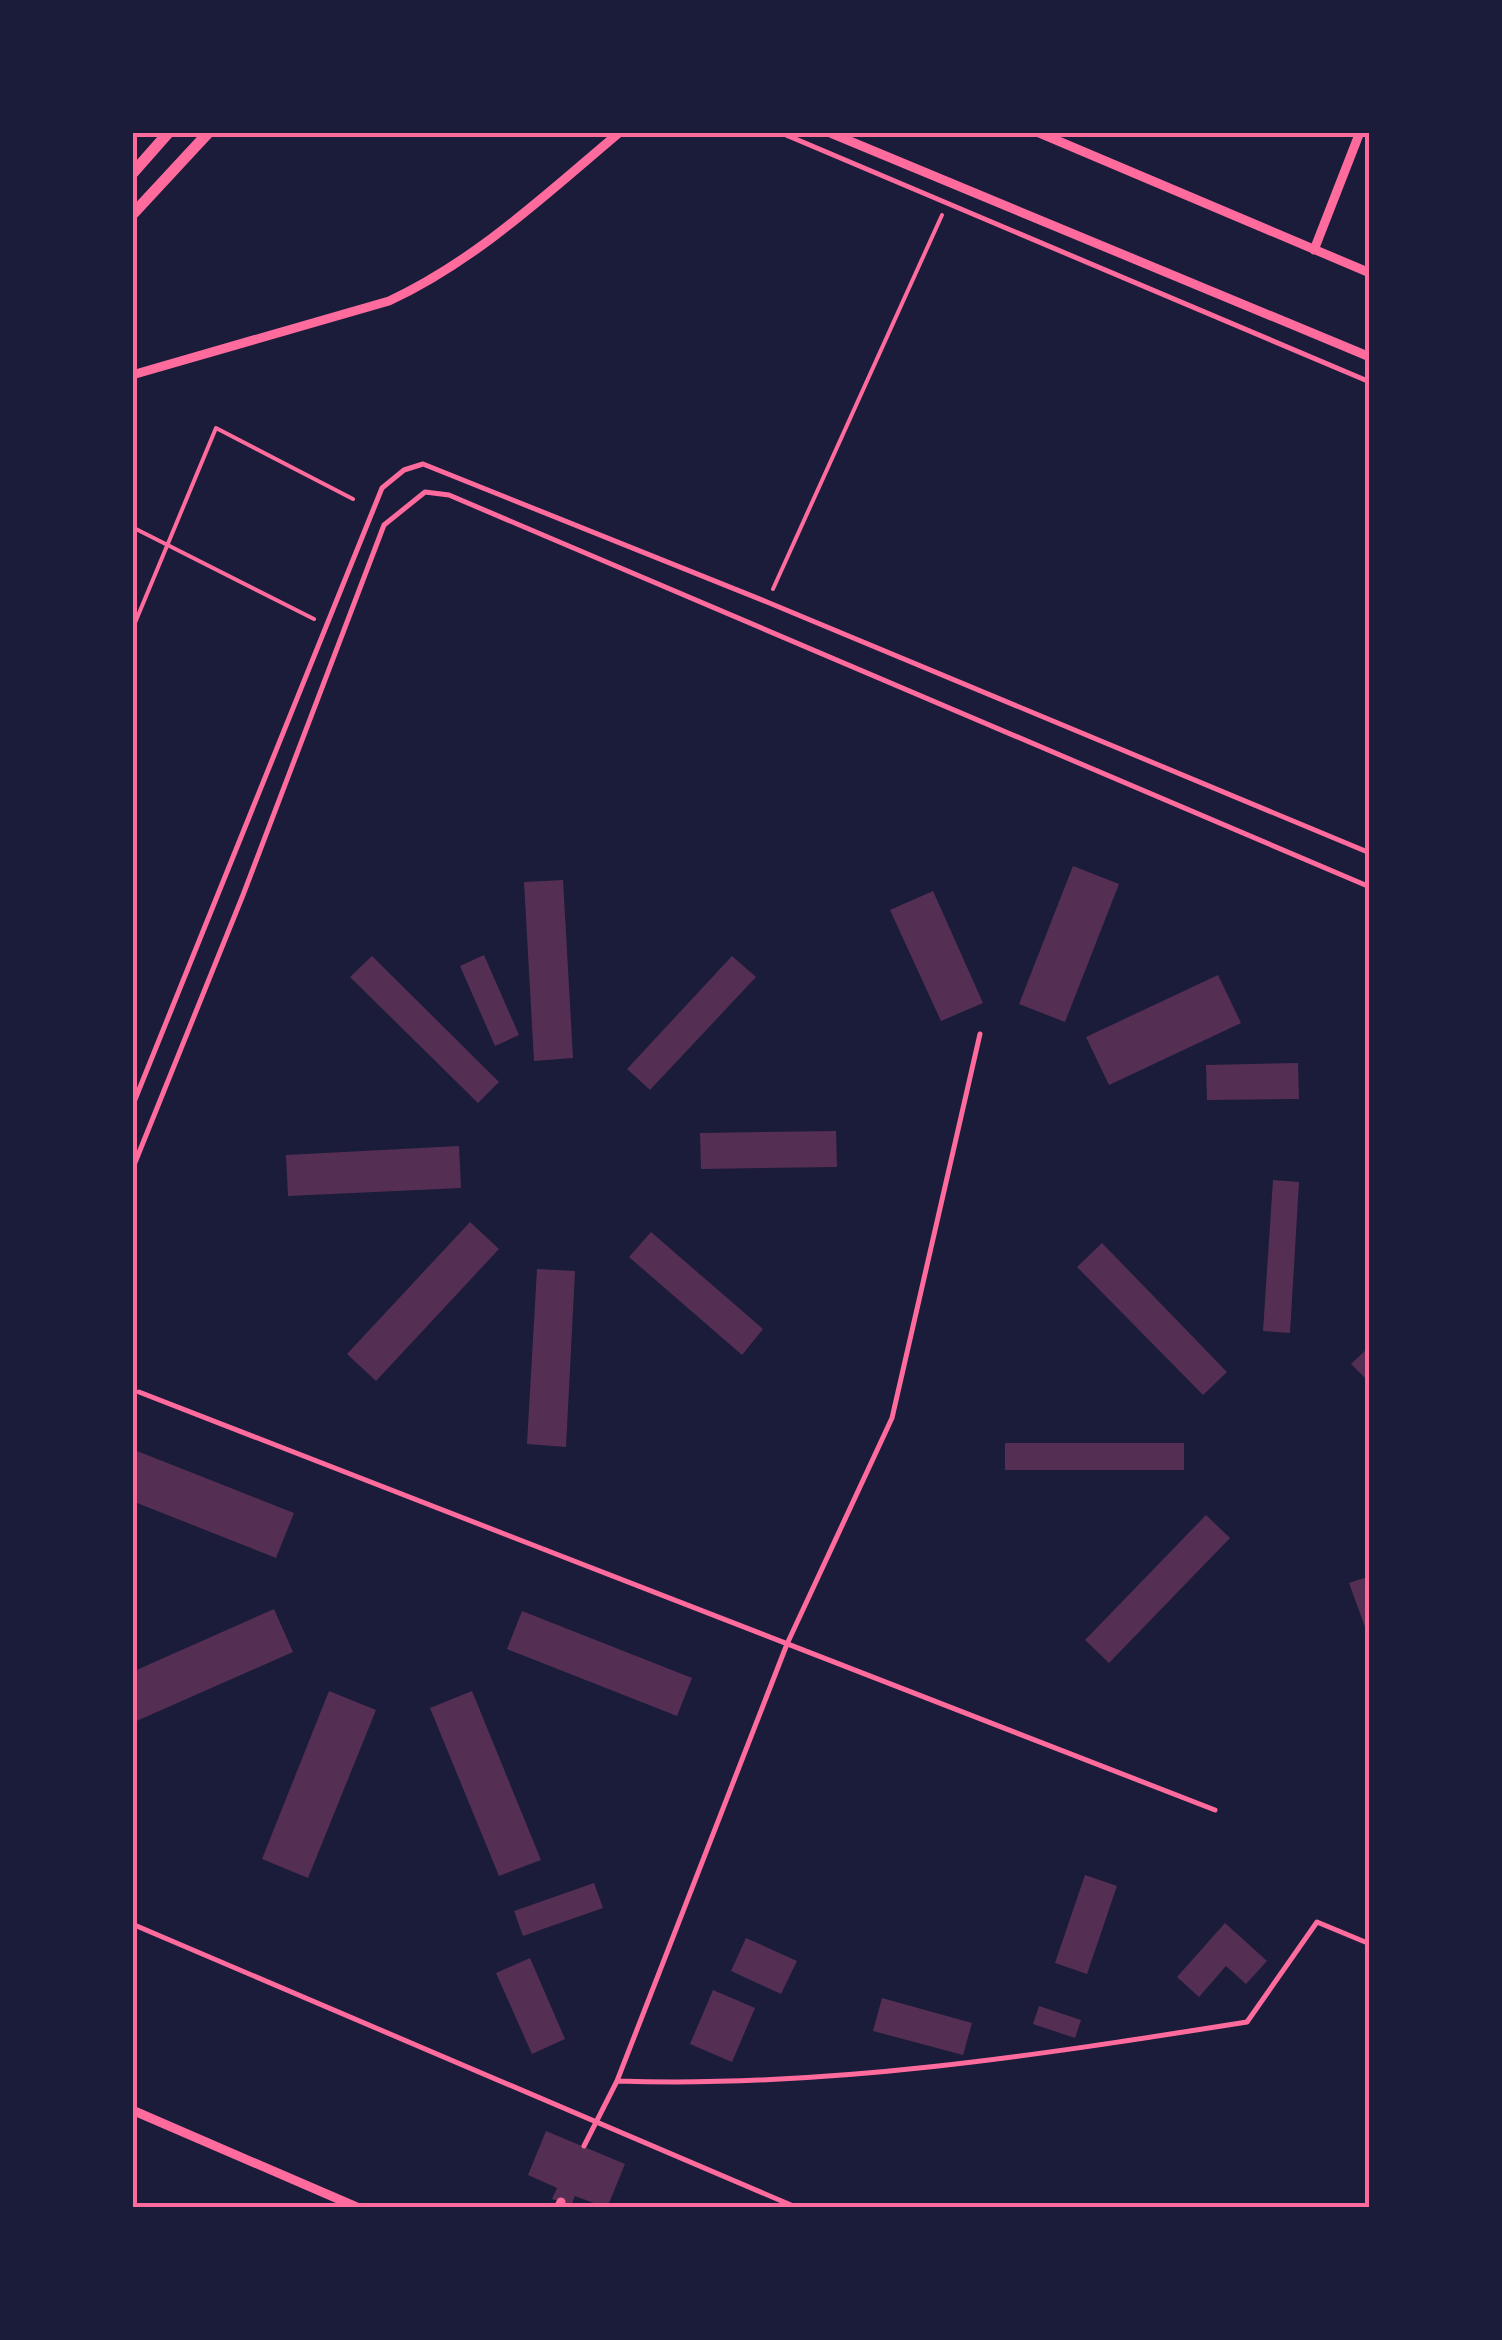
<svg xmlns="http://www.w3.org/2000/svg" width="1502" height="2340" font-family="'DejaVu Sans',sans-serif">
<rect width="100%" height="100%" fill="#1b1b3a"/>
<path fill="#542f53" d="M1073,866L1119,884L1065,1022L1019,1004Z
M563,880L573,1058L534,1061L524,882Z
M933,891L983,1003L941,1021L890,910Z
M484,955L519,1035L495,1046L460,966Z
M372,956L499,1082L478,1103L350,977Z
M732,956L756,977L650,1090L627,1069Z
M1218,975L1241,1023L1109,1085L1086,1037Z
M1298,1063L1299,1099L1207,1100L1206,1065Z
M836,1131L837,1167L701,1169L700,1133Z
M459,1146L461,1188L288,1196L286,1155Z
M1273,1180L1299,1182L1290,1333L1263,1331Z
M470,1222L499,1249L376,1381L347,1354Z
M651,1232L763,1329L742,1355L629,1257Z
M1102,1243L1227,1372L1203,1395L1077,1267Z
M537,1269L575,1271L566,1447L527,1444Z
M1370,1346V1383L1351,1364Z
M1005,1443H1184V1470H1005Z
M132,1449L294,1513L276,1558L132,1501Z
M1206,1515L1230,1538L1109,1663L1085,1640Z
M1370,1576V1638H1369L1349,1583Z
M274,1609L293,1652L132,1723V1672Z
M522,1611L692,1678L677,1716L507,1649Z
M329,1691L376,1710L308,1878L262,1859Z
M472,1691L541,1860L499,1876L430,1708Z
M1085,1875L1117,1886L1087,1974L1055,1963Z
M594,1883L603,1908L523,1936L514,1911Z
M1225,1923L1267,1961L1246,1984L1226,1966L1199,1997L1177,1977Z
M746,1938L797,1961L781,1994L731,1971Z
M530,1958L565,2039L532,2054L496,1973Z
M713,1990L755,2008L732,2062L690,2044Z
M882,1998L972,2023L963,2055L873,2031Z
M1039,2006L1081,2020L1075,2038L1033,2024Z
M546,2131L625,2164L607,2208L575,2196L571,2206L561,2202L552,2199L557,2188L528,2175Z"/>
<g fill="none" stroke-linecap="round" stroke-linejoin="round">
<path stroke="#ff6b9d" stroke-width="4" d="M132,527L314,619
M773,589L942,215
M132,630L216,428L353,499"/>
<path stroke="#ff6b9d" stroke-width="5" d="M779,132L1370,382
M132,1107L382,488L404,470L423,464L767,602L1370,853
M132,1170L243,895L384,525L425,492L449,495L1370,887
M139,1392L1215,1810
M132,1924L798,2208
M618,2081C829,2088 1039,2055 1247,2022L1317,1922L1370,1944
M584,2146L617,2081L787,1644L892,1418L980,1034"/>
<path stroke="#ff6b9d" stroke-width="9" d="M828,132L1370,357
M1037,132L1370,273
M1314,250L1360,132
M132,375L389,301C477,260 546,194 620,132
M132,2110L359,2208
M558,2208L561,2202"/>
<path stroke="#ff6b9d" stroke-width="11" d="M132,174L169,132
M132,215L209,132"/>
</g>
<rect width="1502" height="2340" fill="none" stroke="#1b1b3a" stroke-width="270"/>
<rect x="135" y="135" width="1232" height="2070" fill="none" stroke="#ff6b9d" stroke-width="4"/>
</svg>
